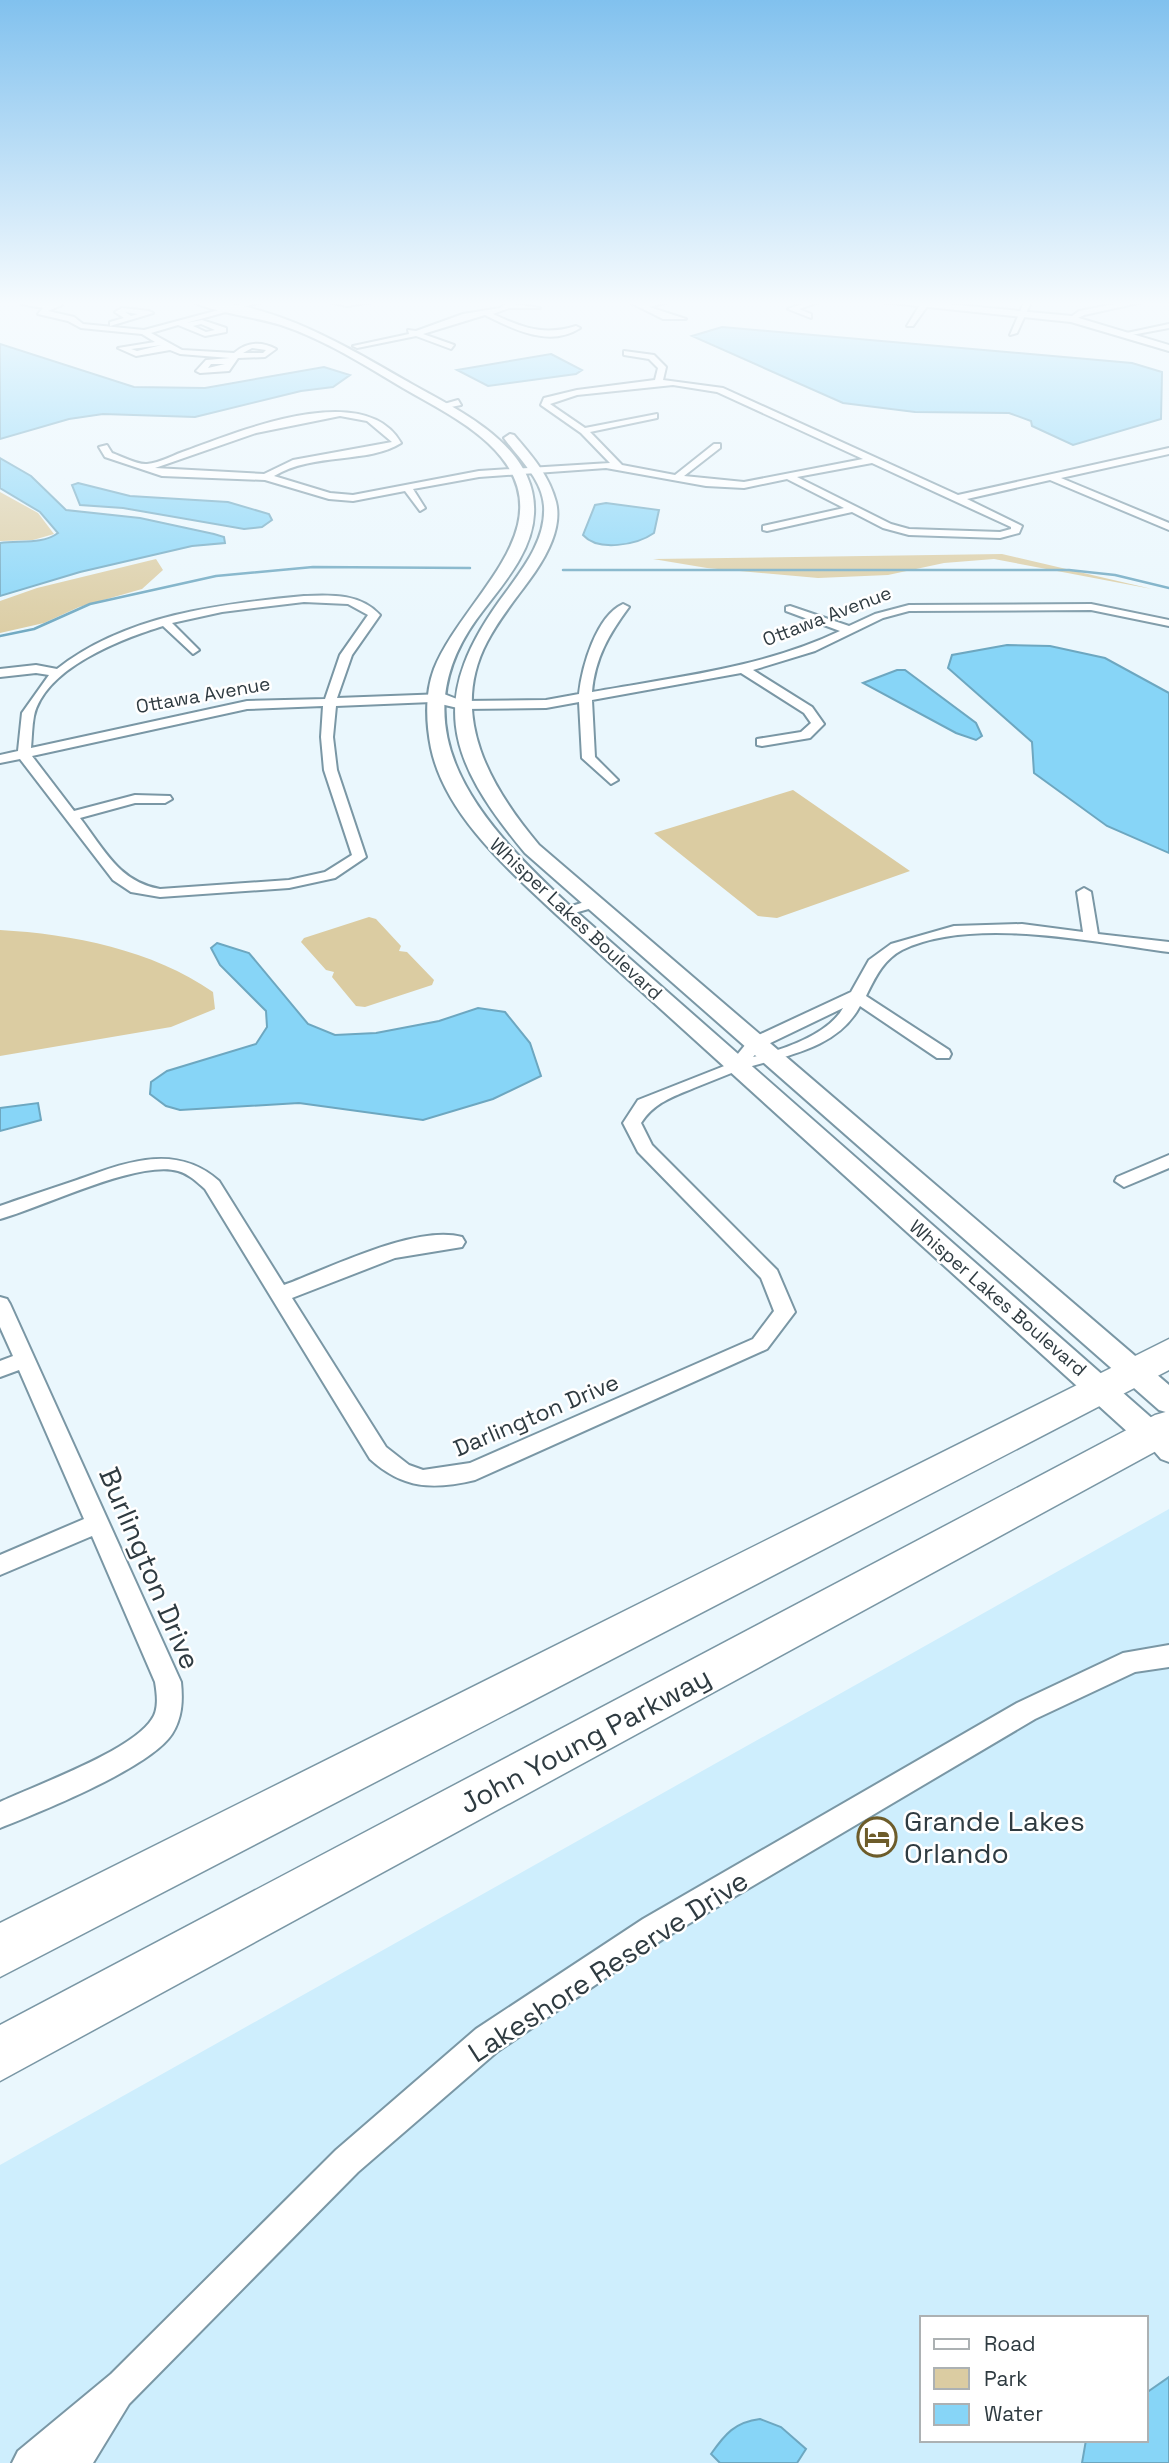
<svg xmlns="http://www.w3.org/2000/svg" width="1169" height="2463" font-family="'Space Grotesk',sans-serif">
<rect width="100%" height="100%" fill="#eaf7fd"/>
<path fill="#ceeefd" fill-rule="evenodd" d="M1169,1509V2463H0V2165ZM922,2318H1146V2440H922Z"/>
<path fill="#dbcca2" d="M0,492L38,513L54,534L33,540L0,541Z
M1002,554L1152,589L994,559L944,563L888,575L818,578L707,568L653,559Z
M156,559L163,570L142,589L79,607L44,623L0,633V601L37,588Z
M793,790L910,871L777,918L758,916L654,833Z
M369,917L376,919L401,946L399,951L407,952L434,980L432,985L365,1007L356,1006L332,977L334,972L326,970L301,942L304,938Z
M0,930C72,934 153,950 213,992L215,1009L171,1027L0,1056Z"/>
<path fill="#87d5f7" stroke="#6da7c0" stroke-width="2" d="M722,327L1132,363L1162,372L1161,419L1073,445L1032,426L1031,421L1009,413L915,412L843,403L692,336Z
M0,344L134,387L205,388L324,367L350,375L333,387L301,391L195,417L103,414L69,419L0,439Z
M551,354L582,370L576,374L488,386L457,370Z
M0,458L31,476L66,510L140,518L214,534L224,537L225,543L192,546L80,572L0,596V543C19,540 42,545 58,533L40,512L0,488Z
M78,483L130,496L228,502L269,514L272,520L262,527L244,529L123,508L80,505L72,485Z
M606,503L659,510L654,533C637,545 598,552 583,535L595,505Z
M1007,645L1050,646L1105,658L1169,693V853L1107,826L1034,773L1032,742L948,668L952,655Z
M897,670H905L976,723L982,736L976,740L956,733L863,683Z
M217,943L249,953L308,1024L335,1035L376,1033L439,1021L478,1008L505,1012L530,1043L541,1076L493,1099L423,1120L299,1103L180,1110L166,1106L150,1094L151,1082L167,1071L256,1044L267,1027L266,1011L220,965L211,948Z
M38,1103L41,1120L0,1131V1108Z
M1169,2377V2463H1082L1086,2440H1146V2393Z
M760,2419L781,2427L806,2449L797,2463H720L711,2454C725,2434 735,2422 760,2419Z"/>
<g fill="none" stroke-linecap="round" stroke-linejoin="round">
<path stroke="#6da7c0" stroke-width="2.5" d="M563,570H1069L1115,575L1169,588
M0,636L34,629L90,604L216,576L313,567L470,568"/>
<g stroke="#7a97a5" stroke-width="4">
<path id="street" d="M28,300H40L35,303L54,302L53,300H61L62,305L48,311L74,317L83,324L144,330L256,300H269L186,323L202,320L226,328V332L205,336L178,325L151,333L182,350L234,353C247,342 261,341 276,349L265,357L238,358L229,371L200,373L196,371L206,360L230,358L180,354L170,350L136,356L118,348L155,342L142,334L81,328L68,321L38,314L43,308L21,304ZM201,324L215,330L206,332L193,326ZM162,345L137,351L131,349ZM252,348L266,350L263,353H243ZM211,364H225L208,368Z
M320,300H386L347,306Z
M510,300H518L514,304L540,308H509L493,314C522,328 544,336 576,326L580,328C549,348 513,329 485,315L423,334L454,345L451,349L416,336L357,348L353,346L409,334L408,330L416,331L463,314L500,308Z
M625,300L642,304L677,300L649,307L686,319H663Z
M813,300H825L799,309L811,314V318L788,309Z
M1025,300H1032L1017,333L1010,335Z
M1135,300H1152L1084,315L1072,321L1068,319L1079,311Z
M921,303L928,305L913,326H907Z
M122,308L149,311L153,313L110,326V322L124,318L115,312ZM125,312L138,314L131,316Z
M1169,324V328L1126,336L1122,334Z
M624,351L654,355L666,367L663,380L723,388L958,495L1169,448V454L1061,478L1169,523V530L1050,480L967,499L1022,526L1019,533L1000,538L909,535L883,528L852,512L767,531L763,530V526L844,508L787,479L744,488L706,486L606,468L479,477L413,489L425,508L420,511L405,491L353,501L329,499L265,480L162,476L105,457L99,447L107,445L112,453C121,456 137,465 147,464C160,463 175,454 188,450C240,431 365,379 401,443C368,464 314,452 274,476L330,493L353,495L479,471L610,463L581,433L541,405L544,398L577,390L655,380L658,368L649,359L624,355ZM673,385L717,392L863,459L744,482L684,476L720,448V444H714L675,475L622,465L590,432L657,418V414L585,428L550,404L577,395ZM340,416L367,421L392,442L293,460L264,474L155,468L256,433ZM872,463L1011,527V529L1000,532L909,529L891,524L797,477Z
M458,400L461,405L441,409L437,406Z
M304,596C331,595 360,593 380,615L352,655L337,698L444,694L462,701L546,700L579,694C582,667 596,616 623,604L629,607C609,634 595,658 592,692C676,677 762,668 840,631L786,611V607L790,606L849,626L875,614L909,605L1091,604L1169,620V626L1091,610L909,611L883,618L815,651L753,670L812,707L824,724L810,738L762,746L757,745V739L801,732L811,723L804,713L741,673L592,700L595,757L618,780L611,784L582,758L579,702L546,708L462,709L432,702L336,706L333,737L337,770L366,857L335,878L289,888L160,897L131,892L113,880L20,759L0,763V755L18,751L22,713L49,675L36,673L0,677V669L36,665L57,669C126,615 218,604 304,596ZM304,602L348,604L368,615L340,655L325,699L247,701L31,748C32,738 32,726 34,716C45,668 121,639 163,626L193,654L199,650L172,623L222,612ZM323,706L321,737L324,770L352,855L325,872L289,880L160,889C119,882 104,849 80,818L135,803H165L172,799L170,796L135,795L74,811L32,756L247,709Z
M1084,888L1091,892L1098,934L1169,942V952C1093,942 972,916 902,950C883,960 875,978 866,996L949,1050L951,1054L949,1058H937L860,1006C837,1050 782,1056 739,1070C724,1076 709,1082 694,1088C672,1097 654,1103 641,1123L652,1145L777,1270L795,1312L767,1349L475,1480C433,1490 403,1489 370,1459L205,1189C197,1182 189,1174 178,1171C137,1160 44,1207 0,1219V1206C25,1197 51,1189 77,1180C125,1163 175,1142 219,1181L284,1285C328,1269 416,1224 462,1237L465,1242L462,1247L395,1258L292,1298L386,1447L409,1465L423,1470L470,1463L753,1339L774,1311L761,1278L638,1152L623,1123L638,1100L742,1059L737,1055L750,1039L851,992L869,960L891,944L954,926L1022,924L1083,932L1077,892ZM843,1008C828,1035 782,1050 753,1057L762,1047Z
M594,899L601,903L599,906L564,916L556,911Z
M1169,1155V1168L1124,1187L1115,1181L1117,1177Z
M0,1297L7,1299L10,1304L181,1682C183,1701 182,1718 172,1734C150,1768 40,1812 0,1828V1802C36,1785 132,1751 152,1719C159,1709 157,1694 155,1682L92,1536L0,1575V1555L84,1519L19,1370L0,1377V1361L13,1356L0,1327Z
M1152,1427L1169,1439V1462L1161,1459L1141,1436L1144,1430Z
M1169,1645V1667L1135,1672L1035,1719L663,1939L498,2051L358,2172L129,2404L93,2463H12L18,2451L111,2374L336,2150L476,2029L643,1919L1017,1703L1123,1653Z"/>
</g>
<g stroke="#7a97a5" stroke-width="4">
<path id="secondary" d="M189,300C271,300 342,344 410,383C459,411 538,446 534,514C532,555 499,588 476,620C394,735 488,830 571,907L1163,1428L1167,1436L1163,1444L1152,1448L1141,1444L557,915C509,870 445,815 431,748C426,723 425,693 434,669C464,594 574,523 488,443C463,420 432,405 403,388C364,365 326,340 281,325C256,317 210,312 189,300Z
M862,300H904L1072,316L1169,345V351L1071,322Z
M510,434L514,435C532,456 549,475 556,502C562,526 548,553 535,572C519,595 500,617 487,642C448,716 491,788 539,845L1169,1385V1413L1159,1410L525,853C445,757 427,697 506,592C524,567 546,539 544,506C542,479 519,459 504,438Z"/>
</g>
<g stroke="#7a97a5" stroke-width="3">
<path id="highway" d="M1169,1339V1370L0,1977V1923Z
M1169,1411V1444L0,2081V2025L1155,1415Z"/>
</g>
<use href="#street" fill="#fff" fill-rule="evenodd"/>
<use href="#secondary" fill="#fff" fill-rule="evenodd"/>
<use href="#highway" fill="#fff" fill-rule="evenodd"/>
</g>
<linearGradient id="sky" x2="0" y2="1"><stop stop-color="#81c1ee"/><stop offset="0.47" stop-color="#f6fbfe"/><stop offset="1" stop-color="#f6fbfe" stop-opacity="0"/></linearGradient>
<rect width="1169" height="645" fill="url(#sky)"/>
<defs>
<g id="hotel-ring" transform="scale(2.0125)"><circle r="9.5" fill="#fff" stroke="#6d5c2a" stroke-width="1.5"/><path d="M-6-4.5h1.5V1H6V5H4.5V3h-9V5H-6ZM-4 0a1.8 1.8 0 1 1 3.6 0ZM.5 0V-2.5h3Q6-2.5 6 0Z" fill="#6d5c2a"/></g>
</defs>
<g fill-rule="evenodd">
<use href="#hotel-ring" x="877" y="1837"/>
</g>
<g text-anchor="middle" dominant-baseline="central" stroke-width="5" stroke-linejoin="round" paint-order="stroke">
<g font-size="19" fill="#2f3b41" stroke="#fff">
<text transform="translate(827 616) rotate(-21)">Ottawa Avenue</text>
<text transform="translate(203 695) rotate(-10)">Ottawa Avenue</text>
<text transform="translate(576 919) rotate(43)">Whisper Lakes Boulevard</text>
<text transform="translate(998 1298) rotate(41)">Whisper Lakes Boulevard</text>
</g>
<g font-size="23" fill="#2f3b41" stroke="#fff">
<text transform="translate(536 1415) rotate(-23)">Darlington Drive</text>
</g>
<g font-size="28" fill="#2f3b41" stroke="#fff">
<text transform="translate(150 1568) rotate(67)">Burlington Drive</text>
<text transform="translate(585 1740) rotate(-28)">John Young Parkway</text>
<text transform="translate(608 1966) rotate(-33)">Lakeshore Reserve Drive</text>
</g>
<g font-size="28" fill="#2f3b41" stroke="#fff" text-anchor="start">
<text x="904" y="1821">Grande Lakes<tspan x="904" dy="32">Orlando</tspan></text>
</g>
</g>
<rect x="920" y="2316" width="228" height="126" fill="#ffffff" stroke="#acb1b3" stroke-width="2"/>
<rect x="934" y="2339" width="35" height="10" fill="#ffffff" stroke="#acb1b3" stroke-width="2"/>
<text x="984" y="2351" font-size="21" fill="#2f3b41">Road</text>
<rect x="934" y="2368" width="35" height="21" fill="#dbcca2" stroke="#acb1b3" stroke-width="2"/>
<text x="984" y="2386" font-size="21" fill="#2f3b41">Park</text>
<rect x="934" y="2404" width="35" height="21" fill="#87d5f7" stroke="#acb1b3" stroke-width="2"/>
<text x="984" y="2421" font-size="21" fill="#2f3b41">Water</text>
</svg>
